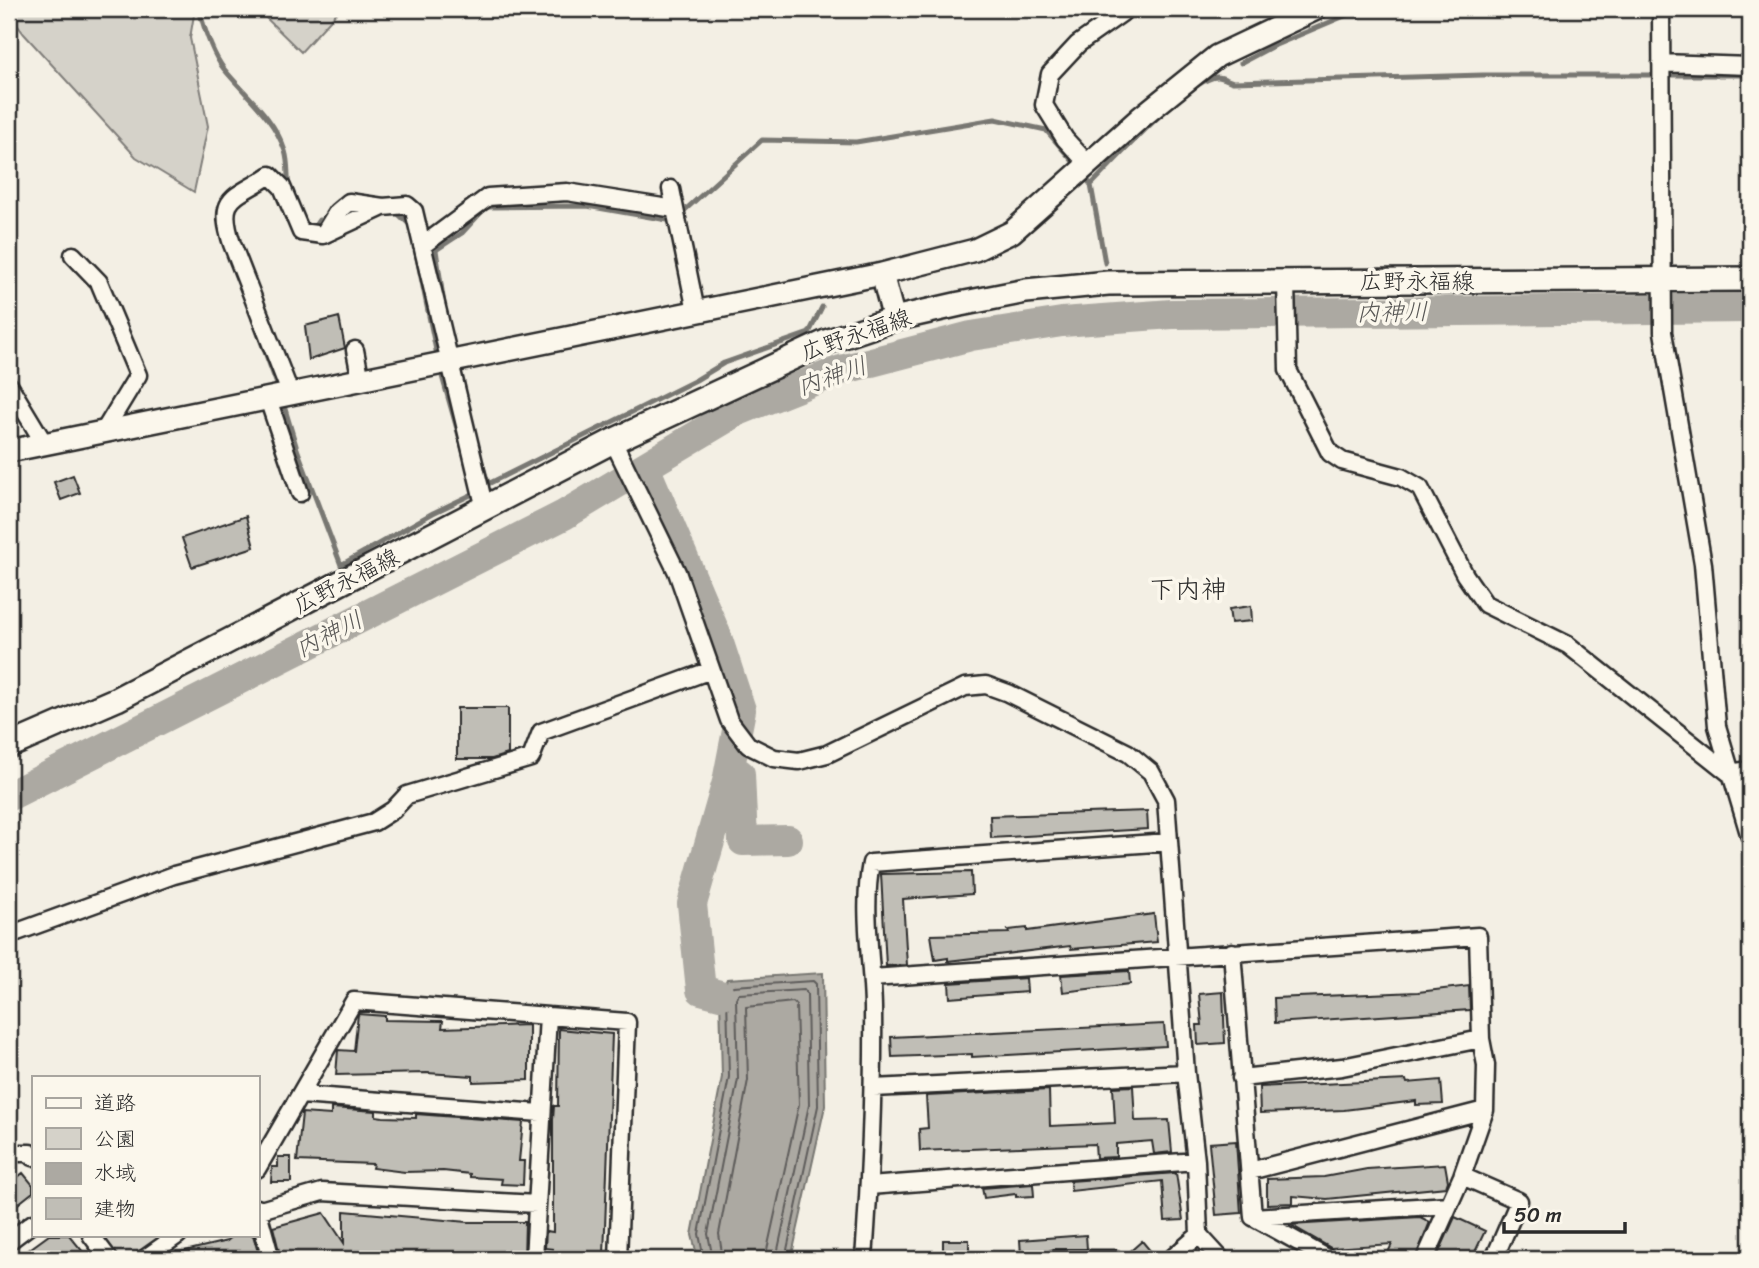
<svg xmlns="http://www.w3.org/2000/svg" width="1759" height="1268" font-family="Sriracha,'Klee One',sans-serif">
<rect width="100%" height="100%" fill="#f3efe4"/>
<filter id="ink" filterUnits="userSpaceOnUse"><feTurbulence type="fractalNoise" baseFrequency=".0143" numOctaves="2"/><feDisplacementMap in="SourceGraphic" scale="14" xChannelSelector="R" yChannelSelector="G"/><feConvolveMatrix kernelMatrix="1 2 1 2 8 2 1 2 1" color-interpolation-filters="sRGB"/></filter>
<g filter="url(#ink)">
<path fill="#d5d2c9" stroke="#807e7a" stroke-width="2" d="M9,9H195L190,38L208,126L194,192L136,157L24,34L9,14Z
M257,9H340L301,52Z
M91,1235H178L144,1259H109Z"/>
<path fill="#aca9a2" stroke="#787772" stroke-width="2" d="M823,973L825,1106L791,1259H698L692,1235L722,1077L720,995L727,979Z"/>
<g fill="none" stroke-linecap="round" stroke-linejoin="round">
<path stroke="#5f5d5b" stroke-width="2" d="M704,1259L699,1234L729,1077L727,996L733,986L813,981L816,984L818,1106L785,1259
M713,1259L708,1234L738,1079L736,998L739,994L804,990L807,994L809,1105L776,1259
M723,1259L719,1234L748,1080L746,1007L793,1002L796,1005L799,1104L765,1259"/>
<path stroke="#787772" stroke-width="5" d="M199,9C204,28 211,52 224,69C245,95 274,117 285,151C289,164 287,175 289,188
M1241,63L1271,47L1361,9
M1083,174L1091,185L1105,263
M1091,185C1112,164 1191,76 1218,77C1222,77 1229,81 1233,82L1483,75H1750
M396,212L411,226
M312,230L319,220H330
M414,243L438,360
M445,311L436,250L462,233L486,207L587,206L673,221L762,140L856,142L995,119L1046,130L1077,166
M253,320L279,390
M440,369L467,464
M282,399L297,449L341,565L433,513L479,491
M482,463L488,483
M486,485L696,380L724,363L809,333L822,307"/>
<path stroke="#aca9a2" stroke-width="30" d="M645,467L716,634L741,710L727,782L692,904L701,990L720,995
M734,770L740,774L743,841L788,840
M9,796L564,515L738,411L841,370L971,336L1062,322L1172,314L1750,308"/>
</g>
<path fill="#c0beb6" stroke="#2b2b2b" stroke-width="2" d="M339,317L345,348L309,360L305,326Z
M73,475L80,493L61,500L54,482Z
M246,516L254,547L192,567L182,538Z
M1251,606L1252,621L1231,623L1229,609Z
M457,708H508V754L492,759H457Z
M1147,811L1148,829L991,838L990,816Z
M971,872L972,894L903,899L907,965L886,966L881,874Z
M1154,914L1157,942L1071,949L1070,946L948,961V958L935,960L931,935L1009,933L1008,930L1027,928V931Z
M1129,971L1130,984L1063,992L1061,975Z
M1026,978L1027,992L950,998L949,983Z
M1469,986L1470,1010L1275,1023L1274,998L1418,992Z
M1223,992L1225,1043L1198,1045L1197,1025H1202L1199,994Z
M358,1014L385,1016V1020L443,1021L442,1028L529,1025V1080L473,1082V1076L427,1073L336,1075L338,1050L354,1051Z
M1164,1024L1166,1046L972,1057V1054L892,1057L891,1037Z
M559,1029L612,1034L604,1255L553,1252V1249L545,1248L546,1231L553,1232V1120L554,1106H558Z
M1406,1080L1407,1083L1441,1080L1443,1104L1416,1105V1101L1344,1110L1260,1113L1259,1087Z
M1133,1086L1135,1121L1169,1120L1172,1152L1154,1154L1152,1141L1116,1144V1157L1096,1158L1095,1144L920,1151L919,1129L928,1128L926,1096L1049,1090L1050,1126L1094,1124L1115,1123L1113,1087Z
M331,1108L376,1111V1116L383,1117L416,1118V1114L523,1122L519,1161H524L523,1185L501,1184L502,1179L470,1177V1174L443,1171L405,1172L372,1168L373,1164L297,1161L302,1113L331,1115Z
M1236,1141L1241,1213L1216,1215L1209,1143Z
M278,1157H291V1182H271L272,1167H278Z
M1445,1164L1448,1181L1446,1187L1327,1199L1293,1196V1203L1267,1204V1179L1324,1177L1367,1169Z
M23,1173L33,1185V1192L9,1211V1184Z
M1176,1173L1183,1220L1165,1221L1162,1181L1071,1191L1070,1181Z
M1033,1184L1034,1196L1016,1197V1194L984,1198L982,1188Z
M344,1211L468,1222H525L524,1259H281L273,1227L324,1213L344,1243Z
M1420,1217L1430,1222L1415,1259H1385L1392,1244L1331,1248L1291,1225Z
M1455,1217L1485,1231L1474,1254L1466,1259H1436Z
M49,1235H69L89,1259H16Z
M234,1235H253L260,1259H173L172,1254L227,1241Z
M1086,1235L1087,1249H1054L1045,1253L1021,1255L1020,1240Z
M943,1240H969V1255H943Z
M1142,1241L1157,1259H1125V1256Z"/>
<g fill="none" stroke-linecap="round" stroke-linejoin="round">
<g stroke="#2b2b2b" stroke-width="21">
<path id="minor" d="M1661,9L1663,332L1703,564L1717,726L1750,837
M1661,63L1750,66
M1089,165L1065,139L1044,105L1050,74L1078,44L1122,13
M671,189L675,209
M323,235L337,212L349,202L383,207
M422,246L488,197L567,192L675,209L696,311
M73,255L99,282L138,375L104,431
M1286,282L1288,370L1330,453L1342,461L1401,477L1420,488L1465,575L1485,604L1568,645L1729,773L1750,770
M355,350L361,381
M9,385L44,443
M291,395L232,244C216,195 235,199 270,175L282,187L301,232L323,235L383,207L407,205L414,211L418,228L485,509
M268,399L300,493
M613,441L677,572L729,720L748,745L774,758L799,761L827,754L965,687L986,685L1008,693L1128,753L1151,772L1166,800L1186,1073L1196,1161L1199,1235L1221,1259
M9,935L174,875L374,822L393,810L407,795L531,758L541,732L711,670
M1232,952L1253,1217L1329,1259
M872,978L1478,936L1481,1039L1486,1065L1485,1110L1462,1176L1425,1259
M548,1016L627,1022L618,1259
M1241,1078L1342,1067L1481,1039
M873,1088L1186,1073
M301,1095L541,1113
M9,1153H30L33,1157
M257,1169L354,1001L548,1016L534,1259
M1250,1171L1485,1110
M1462,1176L1519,1201L1494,1259
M869,1186L1196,1161
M257,1208L271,1259
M257,1211L322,1192L537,1204
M1253,1217L1449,1205
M91,1235L109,1259
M9,1241L33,1223
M144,1259L178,1235
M864,1259C870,1175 874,1092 873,1007C872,960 862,910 871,863L1169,842
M1054,1259H1115
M1171,1259L1199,1235
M1750,1259V1257"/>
</g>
<g stroke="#2b2b2b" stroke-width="26">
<path id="tertiary" d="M882,274L894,319
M9,451L882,274L975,250L1012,232L1140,118L1217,56L1316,9"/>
</g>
<g stroke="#2b2b2b" stroke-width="28">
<path id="secondary" d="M9,746L117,699L613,441L826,342L894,319L960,304L1026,291L1108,283L1750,279"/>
</g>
<use href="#minor" stroke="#fbf7ec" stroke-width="16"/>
<use href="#tertiary" stroke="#fbf7ec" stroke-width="21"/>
<use href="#secondary" stroke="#fbf7ec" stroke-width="23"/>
</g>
</g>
<g text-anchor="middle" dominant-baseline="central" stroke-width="7" stroke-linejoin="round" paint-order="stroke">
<g font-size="23" fill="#2b2b2b" stroke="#fbf7ec">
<text x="1417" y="281">広野永福線</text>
<text transform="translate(856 335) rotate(-19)">広野永福線</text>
<text transform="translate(346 581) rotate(-27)">広野永福線</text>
</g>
<g font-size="24" font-style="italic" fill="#585755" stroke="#fbf7ec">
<text transform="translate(1392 312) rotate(-1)">内神川</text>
<text transform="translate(832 376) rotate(-19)">内神川</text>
<text transform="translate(329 634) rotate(-27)">内神川</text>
</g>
<g font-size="26" fill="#2b2b2b" stroke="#fbf7ec">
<text x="1188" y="589">下内神</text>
</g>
</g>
<rect width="1759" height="1268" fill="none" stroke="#fbf7ec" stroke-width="35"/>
<rect x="18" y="18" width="1724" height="1233" fill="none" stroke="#2b2b2b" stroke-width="2.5" filter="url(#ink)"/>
<rect x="32" y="1076" width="228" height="161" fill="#fbf7ec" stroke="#a8a59f" stroke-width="2"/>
<rect x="46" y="1098" width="35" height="10" fill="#fbf7ec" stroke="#a8a59f" stroke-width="2"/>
<text x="94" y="1110" font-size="21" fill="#2b2b2b">道路</text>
<rect x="46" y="1128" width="35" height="21" fill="#d5d2c9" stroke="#a8a59f" stroke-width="2"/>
<text x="94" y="1146" font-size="21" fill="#2b2b2b">公園</text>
<rect x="46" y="1163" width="35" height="21" fill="#aca9a2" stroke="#a8a59f" stroke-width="2"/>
<text x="94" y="1180" font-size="21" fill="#2b2b2b">水域</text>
<rect x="46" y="1198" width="35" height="21" fill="#c0beb6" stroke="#a8a59f" stroke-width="2"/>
<text x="94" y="1216" font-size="21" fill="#2b2b2b">建物</text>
<path d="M1504 1222v10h121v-10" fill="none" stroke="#2b2b2b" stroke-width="3.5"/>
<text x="1514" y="1222" font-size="21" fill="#2b2b2b" stroke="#fbf7ec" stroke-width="5" paint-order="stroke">50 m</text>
</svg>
